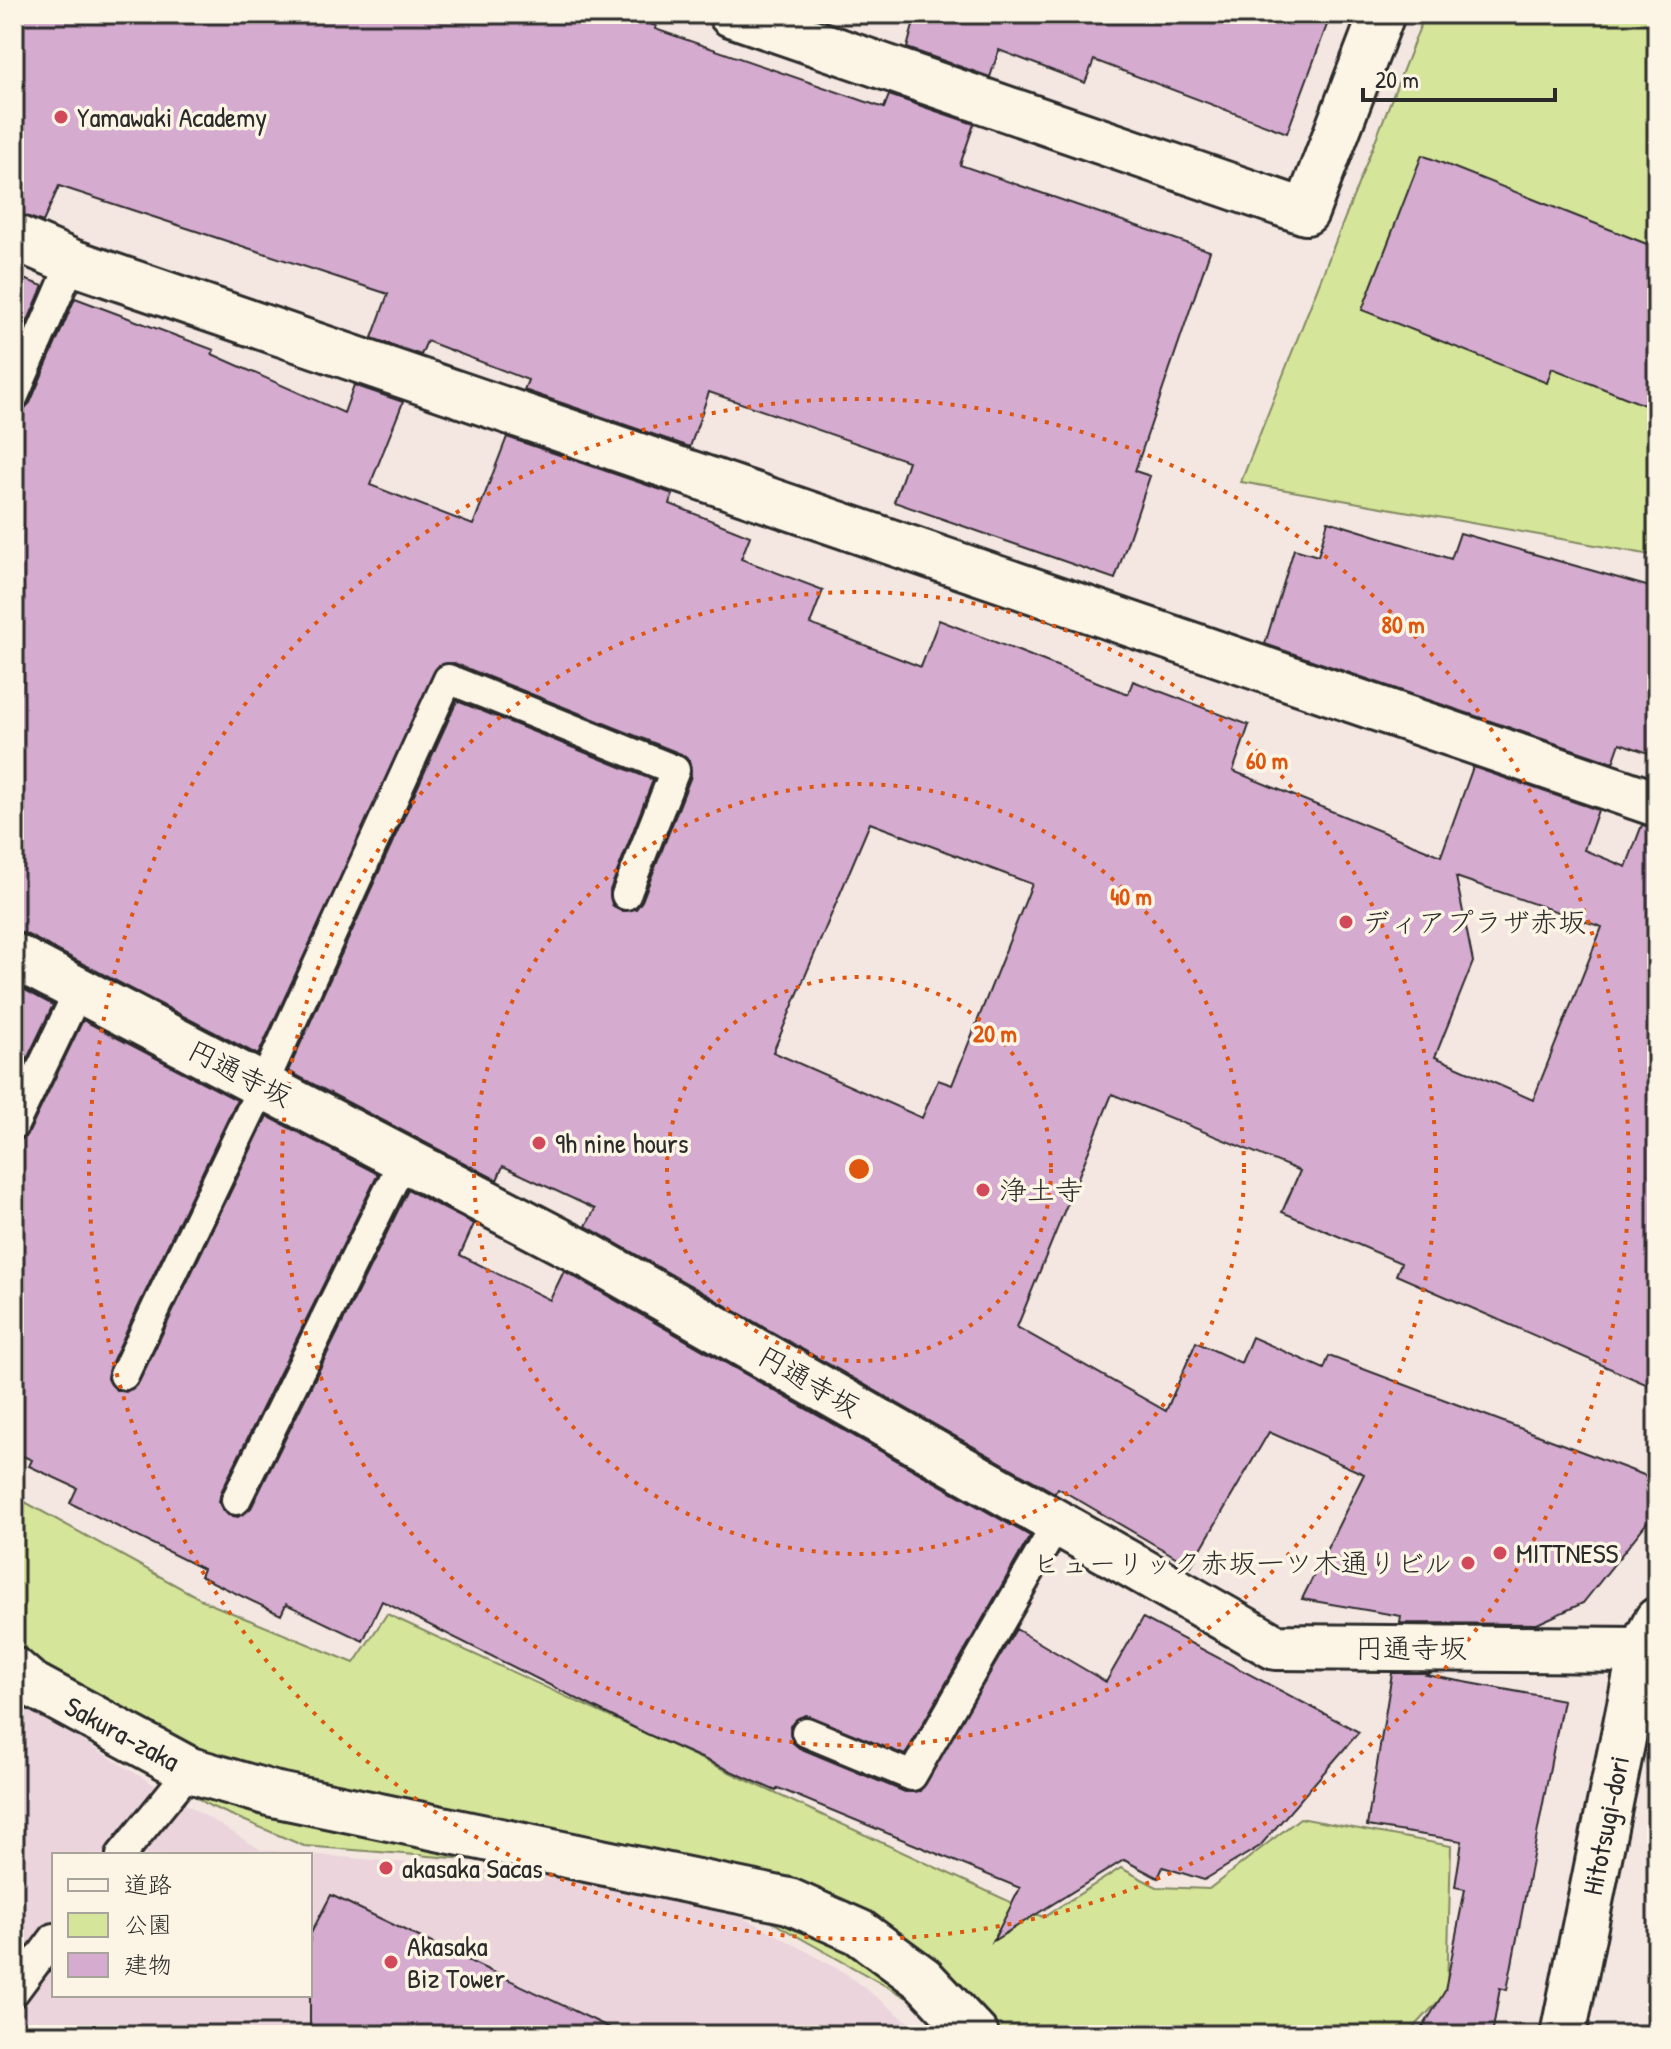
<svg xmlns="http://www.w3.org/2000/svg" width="1671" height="2049" font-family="'Patrick Hand','Klee One',sans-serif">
<rect width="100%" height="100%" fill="#f4e6e1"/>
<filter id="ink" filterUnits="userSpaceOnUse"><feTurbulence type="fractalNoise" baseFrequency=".0125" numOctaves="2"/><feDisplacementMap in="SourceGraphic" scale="16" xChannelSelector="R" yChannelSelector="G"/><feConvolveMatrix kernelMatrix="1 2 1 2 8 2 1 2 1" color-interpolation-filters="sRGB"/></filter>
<g filter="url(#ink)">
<path fill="#ebd4dc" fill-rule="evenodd" d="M14,1699L261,1850L609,1881L721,1909L761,1926L845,1973L925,2035H14ZM54,1855H310V1995H54Z"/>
<path fill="#d5e599" stroke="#808862" stroke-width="2" d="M1425,14H1657V556L1241,482Z
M14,1496L208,1603L354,1663L387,1614L1043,1917L1121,1868L1157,1887L1209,1889L1300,1818L1451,1846L1447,1992L1407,2035H949L932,2012L731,1899L516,1863L304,1846L210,1806L14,1679Z"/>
<path fill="#d5abd0" stroke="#2b2b2b" stroke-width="2" fill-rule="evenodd" d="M14,14H624L656,26L655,29L884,108L889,95L974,124L960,165L1210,251L1135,471L1150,476L1115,579L894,502L908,461L709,392L690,447L524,390L528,380L427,341L421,355L372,338L388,294L59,186L43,222L14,212Z
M916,14H1331L1287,133L1094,60L1085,83L999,50L990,77L907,48Z
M1422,155L1657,248V410L1552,368L1547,383L1362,310Z
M14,264L22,268L18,277L43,286L14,353Z
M75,298L214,350L212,354L344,413L354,385L403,402L370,485L473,525L507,437L673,494L670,504L750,536L741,559L823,590L810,624L921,667L939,620L1128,694L1133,681L1249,725L1233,771L1441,856L1473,767L1598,810L1584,850L1626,867L1642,825L1657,828V1389L1396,1275L1401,1263L1282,1212L1300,1171L1112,1094L1017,1327L1166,1411L1196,1342L1241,1363L1252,1337L1324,1369L1329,1356L1657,1480V1510L1583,1603L1537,1624L1400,1623L1401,1616L1302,1599L1364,1474L1269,1432L1191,1566L1058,1488L1055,1493L586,1226L595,1209L503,1166L497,1180L288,1071L457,701L653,780L610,890L612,905L621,911L636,909L642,901L691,776L689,760L681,754L454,663L439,665L258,1055L26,934L14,931V413L23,410L30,403ZM870,823L1032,884L952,1085L938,1080L922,1118L773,1052ZM1456,877L1602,927L1533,1100L1435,1057L1473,962Z
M1328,521L1451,559L1460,533L1657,589V756L1620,743L1613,763L1265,644L1294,549L1318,556Z
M14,984L53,1005L14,1086Z
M83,1020L237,1100L109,1368L107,1377L116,1390L126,1392L139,1382L267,1116L378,1174L221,1492L219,1502L228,1515L238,1517L251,1508L408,1190L474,1224L460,1255L550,1300L564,1271L1030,1536L905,1755L805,1715L790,1726L792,1742L799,1748L905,1792L920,1791L1016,1629L1106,1682L1143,1618L1359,1732L1260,1846L1204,1880L1163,1867L1158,1878L1124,1860L993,1941L1020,1888L778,1788L776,1791L647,1734L382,1601L363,1641L286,1604L281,1615L200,1576L203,1569L70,1503L77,1488L29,1466L32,1460L14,1452V1142L29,1132Z
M1392,1673H1429L1426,1675L1563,1700L1507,1990L1500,1988L1492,2035H1418L1445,1991L1465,1889L1455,1887L1462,1841L1367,1826Z
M331,1895L625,2035H310V1935Z"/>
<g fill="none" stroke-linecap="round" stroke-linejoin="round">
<g stroke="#2b2b2b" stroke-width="34">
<path id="lane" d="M14,396L72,262
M14,1125L79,990
M124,1375L263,1085L448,679L675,770L626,895
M236,1500L404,1159
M806,1732L912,1776L1058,1522
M121,1855L190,1770
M14,1992L54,1938"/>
</g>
<g stroke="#2b2b2b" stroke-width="50">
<g id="street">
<path d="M731,14L1306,212L1382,14"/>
<path d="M14,237L72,262L1657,804"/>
<path d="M14,956L589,1256L1275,1647L1641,1650"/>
<path id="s1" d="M14,1670L29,1683L190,1770L273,1794L789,1901L859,1932L923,1979L976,2035"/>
<path id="s2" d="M1563,2035L1641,1650L1657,1620"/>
</g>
</g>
<use href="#lane" stroke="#fcf5e5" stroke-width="28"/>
<use href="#street" stroke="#fcf5e5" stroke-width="44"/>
</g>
</g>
<g fill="none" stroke="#df570e" stroke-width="4" stroke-dasharray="4 8">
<circle cx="859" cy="1169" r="192"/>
<circle cx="859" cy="1169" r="385"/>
<circle cx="859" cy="1169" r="577"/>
<circle cx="859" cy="1169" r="770"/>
</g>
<g fill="#d1495b" stroke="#fcf5e5" stroke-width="3">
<circle cx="61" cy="117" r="8"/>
<circle cx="1346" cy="922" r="8"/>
<circle cx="539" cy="1143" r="8"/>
<circle cx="983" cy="1190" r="8"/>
<circle cx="1500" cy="1553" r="8"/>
<circle cx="1468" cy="1563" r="8"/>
<circle cx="386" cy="1868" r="8"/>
<circle cx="391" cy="1962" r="8"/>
</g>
<g text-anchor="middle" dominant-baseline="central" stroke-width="7" stroke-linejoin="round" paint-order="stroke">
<g font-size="28" fill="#2b2b2b" stroke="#fcf5e5" text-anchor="start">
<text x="77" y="117">Yamawaki Academy</text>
<text x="1362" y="922">ディアプラザ赤坂</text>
<text x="555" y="1143">9h nine hours</text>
<text x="999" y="1190">浄土寺</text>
<text x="1516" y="1553">MITTNESS</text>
<text x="1452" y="1563" text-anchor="end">ヒューリック赤坂一ツ木通りビル</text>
<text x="402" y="1868">akasaka Sacas</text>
<text x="407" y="1946">Akasaka<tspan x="407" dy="32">Biz Tower</tspan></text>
</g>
<g font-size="28" fill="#2b2b2b" stroke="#fcf5e5">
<text transform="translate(240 1073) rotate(27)">円通寺坂</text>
<text transform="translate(809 1381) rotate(30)">円通寺坂</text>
<text x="1411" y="1648">円通寺坂</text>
<text stroke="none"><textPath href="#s1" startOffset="126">Sakura-zaka</textPath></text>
<text stroke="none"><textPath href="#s2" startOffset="214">Hitotsugi-dori</textPath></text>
</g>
</g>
<circle cx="859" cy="1169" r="12" fill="#df570e" stroke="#fcf5e5" stroke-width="4"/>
<g font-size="24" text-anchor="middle" font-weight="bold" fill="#df570e" stroke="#fcf5e5" stroke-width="7" stroke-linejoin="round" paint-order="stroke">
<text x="1403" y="633">80 m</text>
<text x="1267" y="769">60 m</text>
<text x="1131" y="905">40 m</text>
<text x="995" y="1042">20 m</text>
</g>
<rect width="1671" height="2049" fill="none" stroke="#fcf5e5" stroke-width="48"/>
<rect x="24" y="24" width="1623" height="2001" fill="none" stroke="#2b2b2b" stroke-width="3" filter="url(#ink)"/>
<rect x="52" y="1853" width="260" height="144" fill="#fcf5e5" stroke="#a8a49b" stroke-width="2"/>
<rect x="68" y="1879" width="40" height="12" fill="#fcf5e5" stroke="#a8a49b" stroke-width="2"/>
<text x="124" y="1893" font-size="24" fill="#2b2b2b">道路</text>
<rect x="68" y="1913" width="40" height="24" fill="#d5e599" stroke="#a8a49b" stroke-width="2"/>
<text x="124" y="1933" font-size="24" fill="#2b2b2b">公園</text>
<rect x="68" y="1953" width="40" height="24" fill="#d5abd0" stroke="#a8a49b" stroke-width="2"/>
<text x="124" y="1973" font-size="24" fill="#2b2b2b">建物</text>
<path d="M1363 88v12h192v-12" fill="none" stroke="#2b2b2b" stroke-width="4"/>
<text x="1375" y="88" font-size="24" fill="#2b2b2b" stroke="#fcf5e5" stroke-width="6" paint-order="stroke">20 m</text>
</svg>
